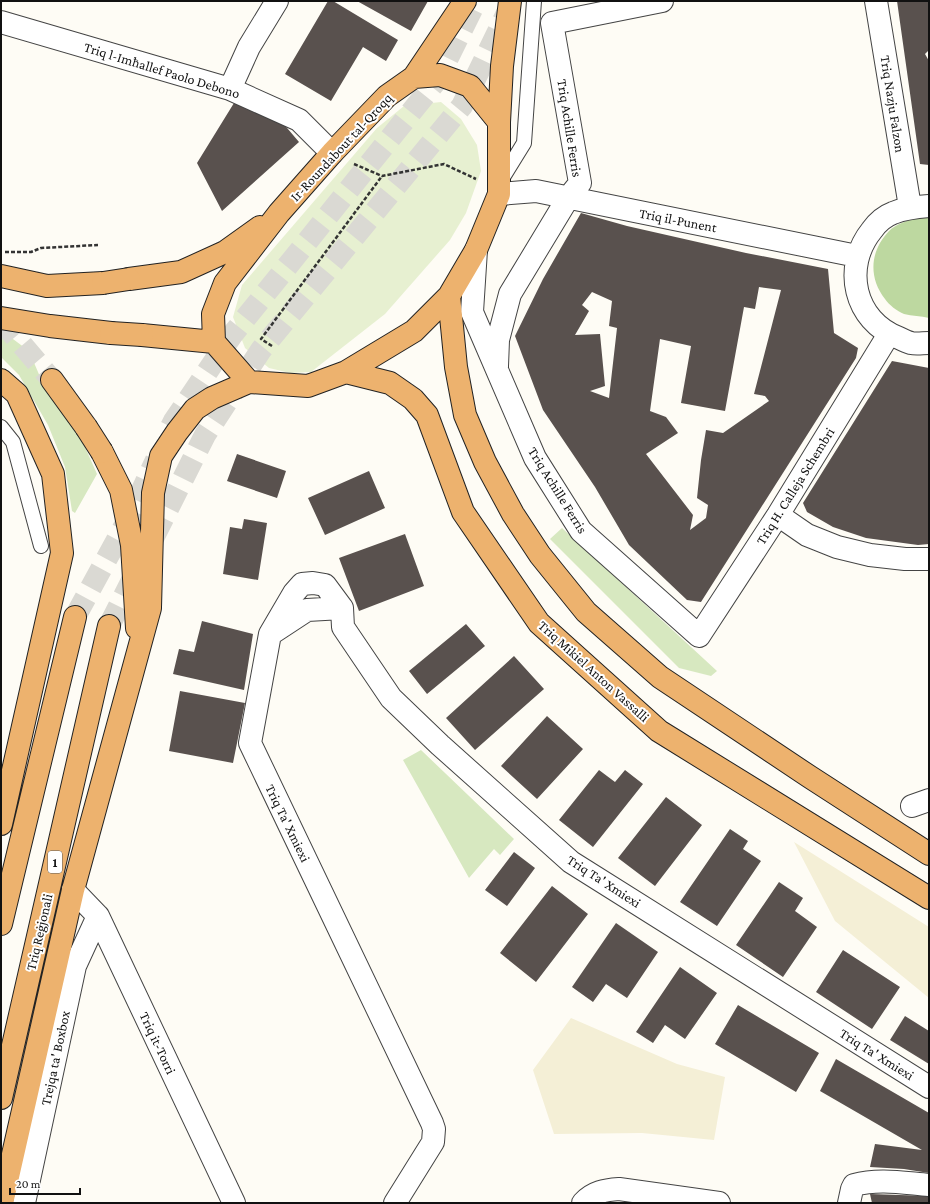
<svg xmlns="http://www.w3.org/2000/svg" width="930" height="1204" font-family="'Crimson Pro',serif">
<rect width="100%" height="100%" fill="#fefcf5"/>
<path fill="#f4efd6" d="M794,842L929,927V998L835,921Z
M571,1018L677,1064L725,1077L714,1140L642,1133L554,1134L533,1070Z"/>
<path fill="#d7e8c0" d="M1,330L29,351L47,393L81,438L97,474L75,513L72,511L65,467L48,425L19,375L1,357Z
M562,528L717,671L711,676L679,668L550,539Z
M421,750L514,839L500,855L494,849L469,878L403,760Z"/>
<path fill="#bdd8a0" d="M916,218H929V318C921,316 912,316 904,314C897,311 889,305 885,299C868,277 870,251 889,231C896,224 907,221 916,218Z"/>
<path fill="#e7f0d1" d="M441,102L461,119L477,145L481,171L466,213L450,240L385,314L311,372L290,373L269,368L245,348L233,317L242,285L377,128L404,106Z"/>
<path fill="#59514e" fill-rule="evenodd" d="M328,1H333L398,40L386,61L363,47L331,101L285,74Z
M357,1H428L411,31Z
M897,1H929V50L925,54L929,61V165L920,164Z
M234,103L276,115L299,142L222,211L197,163Z
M581,213L627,226L746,253L828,269L834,333L858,348L856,358L701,602L687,600L629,545L595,487L543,410L515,336L543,279ZM759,287L781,290L754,394L765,396L769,401L723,433L706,430L701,460L697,498L708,505L706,518L690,530L693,515L646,454L678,433L666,417L650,411L660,339L691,346L681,403L725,411L744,307L755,309ZM592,292L612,301L609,326L617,328L609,398L590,391L605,386L600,334L575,335L589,311L582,305Z
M892,361L929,368V544L918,545L866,538L833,527L807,512L803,503Z
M237,454L286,471L277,498L227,481Z
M369,471L385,508L325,535L308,498Z
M244,519L267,523L258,580L223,574L230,527L242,529Z
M405,534L424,586L359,611L339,558Z
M202,621L253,634L244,690L173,674L179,649L194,652Z
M466,624L485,646L427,694L409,671Z
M514,656L544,689L475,750L446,718Z
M180,691L245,703L233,763L169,751Z
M547,716L583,749L537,799L501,766Z
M599,770L615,782L625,770L643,784L593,847L559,820Z
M666,797L702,825L655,886L618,858Z
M730,829L748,841L743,849L761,861L717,926L680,902Z
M514,852L535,868L507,906L485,890Z
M779,882L803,898L795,911L817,927L783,977L736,945Z
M552,886L588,914L536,982L500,953Z
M616,923L658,952L627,998L606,984L593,1002L572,987Z
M843,950L900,987L872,1029L816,992Z
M680,967L717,993L685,1039L665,1025L653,1043L636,1032Z
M738,1005L819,1053L796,1092L715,1044Z
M905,1016L929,1031V1064L890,1040Z
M836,1059L929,1113V1173L904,1169L870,1167L875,1144L922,1150L820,1091Z
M870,1194L929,1196V1203H872Z"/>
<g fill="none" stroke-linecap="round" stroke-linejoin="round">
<path stroke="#dad9d3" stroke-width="22" stroke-dasharray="22 11" stroke-linecap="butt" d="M1,320L52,380
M171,427L174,421L232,335L437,80L476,1
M75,617L131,514L156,460
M109,626L205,435L261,350L462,106L507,13"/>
<g stroke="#444" stroke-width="16">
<path id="service" d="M500,182L524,143L534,1
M1,427L13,442L41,546"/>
</g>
<g stroke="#444" stroke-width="24">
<path id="minor" d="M876,1L910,207
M1,22L230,89L299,120L332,153
M230,89L249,47L277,1
M499,194L536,191L857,256
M929,206C916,207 905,208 893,213C885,216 877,223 872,230C842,267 854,321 899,338C903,340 907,342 911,343C916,344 923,343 929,343
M476,250L472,312L535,458L581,531L699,636L778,515L889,334
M497,366L498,340L510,294L568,198L580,183L552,23L662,1
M778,515L807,535L837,547L870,555L905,559H929
M272,633L307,610L342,608
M912,806L929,800
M73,890L98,916L234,1203
M24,1203L75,966L98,916
M395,1203L433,1142L434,1129L432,1123L250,743L270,634L294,593L302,584L313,583L325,585L342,608L343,627L391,698L440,745L571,862L929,1087
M583,1203C593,1192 605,1190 619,1189L719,1203
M849,1203L852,1189L854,1185C879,1178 904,1183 929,1185"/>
</g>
<g stroke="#222" stroke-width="24">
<path id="trunk" d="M414,77L465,1
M499,122L470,86L440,75L414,77L387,96L332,153L279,213L225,283L213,314L214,342L249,382L308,386L346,372L414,331L449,296L476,250L499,194V122L502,66L510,1
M1,276L47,286L103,283
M129,279L181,272L225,252L260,227
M449,296L456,367L465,415L485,462L513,514L540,555L586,612L660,677L810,777L929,854
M1,318L50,326L111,333
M142,335L214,342
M346,372L390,383L413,399L427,415L463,512L539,623L659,731L929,898
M1,380L17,394L53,474L62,553L1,824
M52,380L86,427
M102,452L121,490L132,545L137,628
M1,924L75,617
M1,1098L109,626
M2,1203L73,890L150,608L153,493L161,456L177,432L195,409L212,398L249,382"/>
</g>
<path stroke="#333" stroke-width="2.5" stroke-dasharray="4 2" stroke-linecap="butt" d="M354,164L382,176L444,164L476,179
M5,252H31L41,248L98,245
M272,346L261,339L382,176"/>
<use href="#service" stroke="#fff" stroke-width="14"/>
<use href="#minor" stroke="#fff" stroke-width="22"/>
<use href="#trunk" stroke="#edb26e" stroke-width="22"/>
<g stroke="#222" stroke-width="24" stroke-linecap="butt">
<path id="trunk-bridge" d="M103,283L129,279
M111,333L142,335
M86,427L102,452"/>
</g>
<use href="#trunk-bridge" stroke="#edb26e" stroke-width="22"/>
</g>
<g text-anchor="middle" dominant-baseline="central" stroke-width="4" stroke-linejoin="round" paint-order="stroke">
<rect fill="#fff" stroke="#585858" stroke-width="1" x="48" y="851" width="14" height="22" rx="3"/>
<g font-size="13" font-weight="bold" fill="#111">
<text x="55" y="862">1</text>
</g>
<g font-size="14" fill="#111" stroke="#fff">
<text transform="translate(162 70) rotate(17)">Triq l-Imħallef Paolo Debono</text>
<text transform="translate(893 104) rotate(81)">Triq Nazju Falzon</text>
<text transform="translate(570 128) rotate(81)">Triq Achille Ferris</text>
<text transform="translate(341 147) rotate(-47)">Ir-Roundabout tal-Qroqq</text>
<text transform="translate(678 220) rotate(11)">Triq il-Punent</text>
<text transform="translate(795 486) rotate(-58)">Triq H. Calleja Schembri</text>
<text transform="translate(558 490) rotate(58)">Triq Achille Ferris</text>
<text transform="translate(594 671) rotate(42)">Triq Mikiel Anton Vassalli</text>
<text transform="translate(288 823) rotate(64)">Triq Ta' Xmiexi</text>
<text transform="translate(604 881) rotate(33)">Triq Ta' Xmiexi</text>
<text transform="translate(39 932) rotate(-77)">Triq Reġjonali</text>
<text transform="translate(158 1043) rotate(65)">Triq it-Torri</text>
<text transform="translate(877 1054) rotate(32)">Triq Ta' Xmiexi</text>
<text transform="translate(55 1058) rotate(-78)">Trejqa ta' Boxbox</text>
</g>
</g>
<rect width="930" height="1204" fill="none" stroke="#111111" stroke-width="4"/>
<path d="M10 1188v6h70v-6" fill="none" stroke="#111111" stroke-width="2"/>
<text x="16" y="1188" font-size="12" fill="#111111" stroke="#ffffff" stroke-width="3" paint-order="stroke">20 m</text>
</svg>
